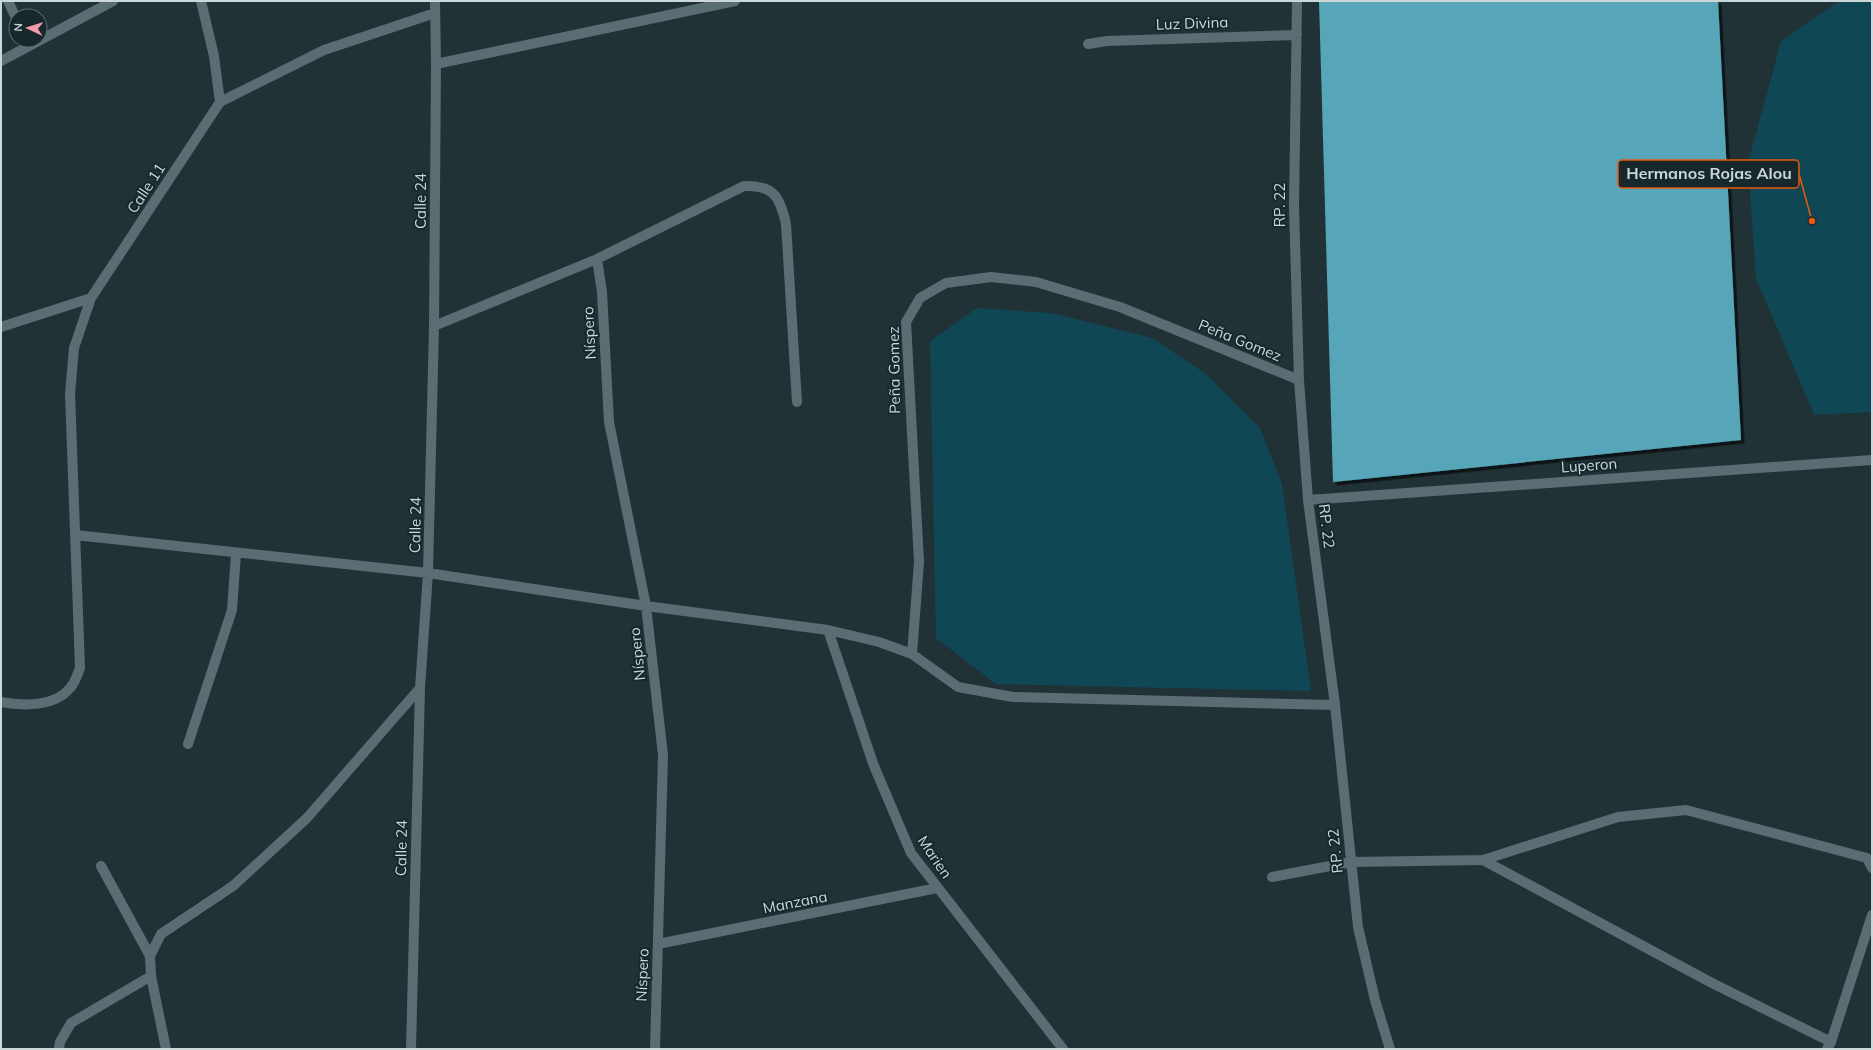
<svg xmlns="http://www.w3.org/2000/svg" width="1873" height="1050" font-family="Mulish,sans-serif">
<defs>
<filter id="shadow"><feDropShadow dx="3.5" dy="3.5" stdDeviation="0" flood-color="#0009"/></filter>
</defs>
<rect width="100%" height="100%" fill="#213237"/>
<path fill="#104754" d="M1839,1H1872V412L1814,415L1756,278L1748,163L1781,41Z
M977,308L1051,313L1152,338L1206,374L1260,428L1282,484L1311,691L996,684L936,638L930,341Z"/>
<path fill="#57a5b9" filter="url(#shadow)" d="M1319,1H1718L1741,440L1333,482Z"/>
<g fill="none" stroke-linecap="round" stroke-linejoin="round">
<path stroke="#5a6d73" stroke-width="10" d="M1483,860L1710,982L1831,1042"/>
<path stroke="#5a6d73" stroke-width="10" d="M8,1L16,18
M1297,1L1294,207L1299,380L1308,500L1335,705L1358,927L1375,1000L1390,1049
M1088,44L1107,41L1297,35
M1,61L113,1
M436,64L735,1
M220,102L324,50L435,13
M597,259L602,292L609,422L646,606L663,755L655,1049
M434,326L597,259L744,186C774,185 780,197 786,224L797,402
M1,327L91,298
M1308,500L1872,460
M75,535L428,573L646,606L828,630L879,642L912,654L958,687L1013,697L1335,705
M828,630L874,766L911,853L1063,1049
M912,654L919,562L906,322L920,298L946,283L991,277L1036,282L1120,307L1299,380
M1,702C23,706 55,707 70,688C75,683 77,675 80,668L70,394L74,348L91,298L220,102L214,56L201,1
M188,744L232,610L236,553
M101,866L150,956
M1272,877L1351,862L1483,860L1618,817L1686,810L1867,858L1872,868
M658,944L937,888
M59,1049L60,1042L71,1023L151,976
M166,1049L151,976L150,956L161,934L233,886L307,818L420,688
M411,1049L420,688L428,573L434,326L436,64L435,1
M1827,1049L1831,1042L1872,915"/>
</g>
<g text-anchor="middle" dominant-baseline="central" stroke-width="4" stroke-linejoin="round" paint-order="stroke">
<g font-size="15" fill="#ccd7da" stroke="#17282d">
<text transform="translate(1192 23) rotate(-2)">Luz Divina</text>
<text transform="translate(146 188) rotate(-57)">Calle 11</text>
<text transform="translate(420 201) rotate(-90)">Calle 24</text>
<text transform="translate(1279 205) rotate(-90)">RP. 22</text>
<text transform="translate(589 333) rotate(-93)">Níspero</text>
<text transform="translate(1240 340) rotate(22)">Peña Gomez</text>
<text transform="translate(894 370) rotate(-91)">Peña Gomez</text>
<text transform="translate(1589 465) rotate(-4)">Luperon</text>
<text transform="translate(415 525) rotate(-89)">Calle 24</text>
<text transform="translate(1327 526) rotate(83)">RP. 22</text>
<text transform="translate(637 654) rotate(-96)">Níspero</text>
<text transform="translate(401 848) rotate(-89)">Calle 24</text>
<text transform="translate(1335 851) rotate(-96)">RP. 22</text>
<text transform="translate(935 857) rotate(56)">Marien</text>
<text transform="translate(795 902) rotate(-11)">Manzana</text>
<text transform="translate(642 975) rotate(-88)">Níspero</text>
</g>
</g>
<path fill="none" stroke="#e8590c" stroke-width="1.5" d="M1812 221L1799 174"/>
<circle fill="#e8590c" stroke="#17282d" stroke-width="1.5" cx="1812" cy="221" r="4"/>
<rect fill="#17282d" stroke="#e8590c" stroke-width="1.5" x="1618" y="160" width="181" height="28" rx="4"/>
<g font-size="16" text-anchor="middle" font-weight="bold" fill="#ccd7da">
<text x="1709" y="179">Hermanos Rojas Alou</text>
</g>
<rect width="1873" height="1050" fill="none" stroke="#ccd7da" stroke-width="4"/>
<g transform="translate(28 28) rotate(274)"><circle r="19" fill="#17282d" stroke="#5f6e72"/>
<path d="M0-3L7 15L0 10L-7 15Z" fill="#f39aab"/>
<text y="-6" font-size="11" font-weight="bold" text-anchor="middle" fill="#ccd7da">N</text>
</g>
</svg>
